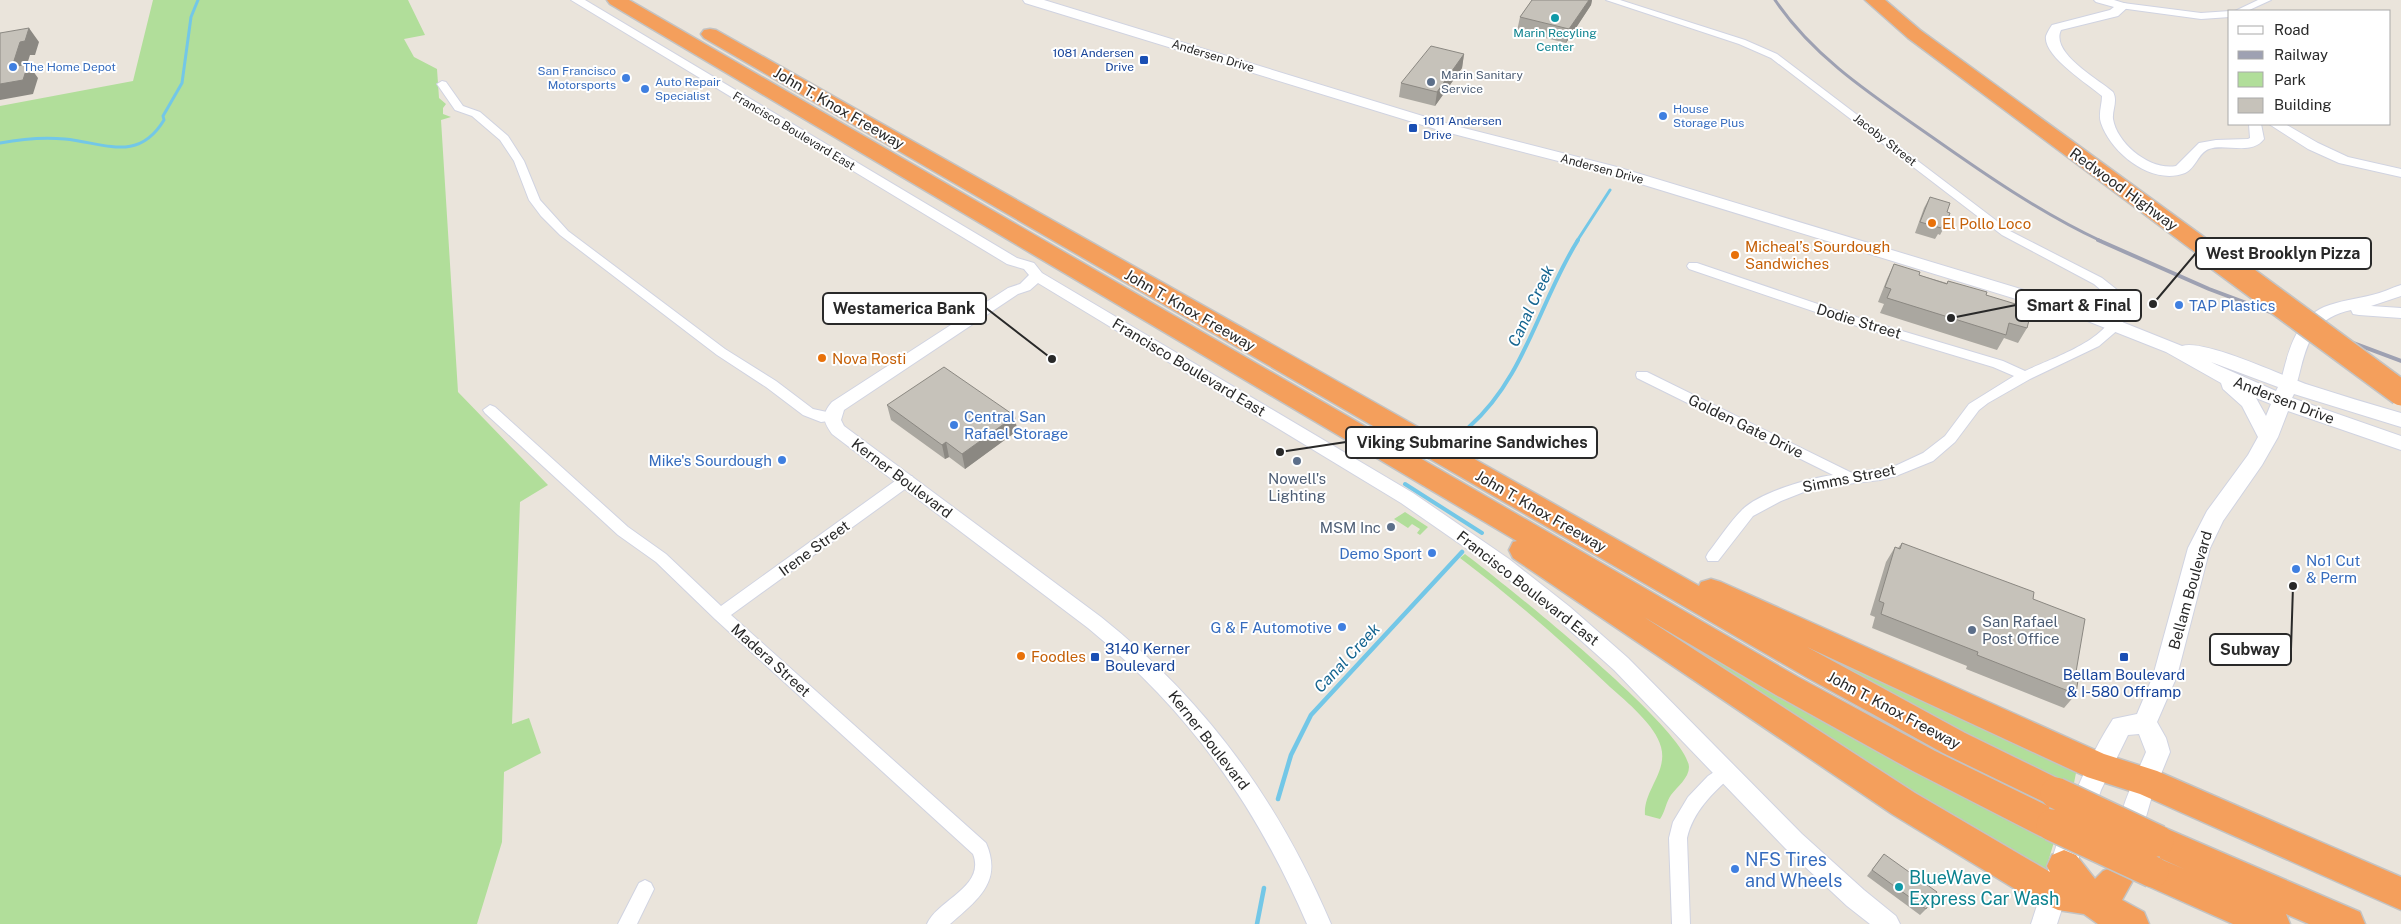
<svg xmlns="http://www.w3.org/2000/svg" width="2401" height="924" font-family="'Public Sans',sans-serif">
<rect width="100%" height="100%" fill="#eae4db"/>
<path fill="#b1de9a" d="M153,0H408L425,35L404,39L414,57L437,69L439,98L446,104L443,108V114L451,117L441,120L458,392L548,485L520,502L512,724L529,718L541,753L504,772L502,842L477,924H0V106L133,81Z
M1405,512L1428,527L1420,535L1417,533L1420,529L1412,524L1408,528L1394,519Z
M1465,554C1502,582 1687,729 1689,767C1689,778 1677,787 1671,795C1666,802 1665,812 1660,819L1645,815C1643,791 1668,772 1661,747C1656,726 1626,701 1610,687C1562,641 1513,598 1460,558Z
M1645,616L2054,842L2044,875L1639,623Z
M1761,624L2078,763L2073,788L1992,751Z"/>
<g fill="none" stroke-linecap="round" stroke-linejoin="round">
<path stroke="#73c7e7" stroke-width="3" d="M0,143C21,139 43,137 65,139C105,143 138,163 164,120L163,116L182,83L191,17L198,0
M1577,241L1610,190"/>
<path stroke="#73c7e7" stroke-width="4" d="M1469,427C1525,378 1539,302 1578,240
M1405,484L1482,533"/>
<path stroke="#73c7e7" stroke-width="4.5" d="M1278,799L1291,755L1311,715L1462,552
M1257,924L1264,888"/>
<g stroke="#d0d3e1" stroke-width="2">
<path id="minor" d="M1606,0H1620L1745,40L1777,54L2010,231L2102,278L2121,293L2127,302L2128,312L2120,328L2099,346L2030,379L1988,403L1979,410L1955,442L1933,461L1896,476L1880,480L1814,488L1781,501L1753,516L1718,561H1708L1706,557L1708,553C1719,539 1729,523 1742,510C1758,493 1809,478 1833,475L1637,378L1636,375L1637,372H1647L1852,473L1893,467L1923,453L1945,436L1969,404L2014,376L1993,367L1857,326L1689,269L1687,266L1689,263H1697L1865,320L2003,361L2025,371C2052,358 2118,338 2115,302L2094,284L2002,235L1771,58L1739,44Z
M2258,0H2271L2247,11H2235Z
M2123,3L2201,13L2230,11V17L2201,19L2120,8V4Z
M442,81L446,82L463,106L480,112L508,136L524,161L540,200L568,231L725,349L776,381L813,409L836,414L838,417L836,420L821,422L803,415L766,387L717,355L560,235L541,216L529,200L514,161L500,140L472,116L455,110L437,84Z
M490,405L495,407L628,527L666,554L721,606L902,476H912L914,480L912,484L731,615L986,843C1003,882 977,900 950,924H927C937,900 986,887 973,854L715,619L656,562L618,535L485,413L483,410Z
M1726,764L1732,766L1734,771L1732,776C1712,793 1693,812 1687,838L1690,924H1672L1669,838L1673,822L1688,797L1708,776Z
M645,880L651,883L654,889L637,924H618L639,883Z"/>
</g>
<g stroke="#d0d3e1" stroke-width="2">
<path id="tertiary" d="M571,0H585L1017,258L1034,263L1042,273L1413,493L1509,559L1570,607L1628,658L1802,834L1864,890L1896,916L1900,924H1870L1847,906L1786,849L1614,670L1556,618L1496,569L1401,503L1038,283L1030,290L1018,294L844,410L841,420L844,426L1101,617C1206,701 1278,800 1331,924H1307C1256,805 1188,710 1088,628L832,434C823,421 821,415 832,402L1008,288L1020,284L1029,275L1024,269L1007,264Z
M2094,0H2114L2127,4L2129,6L2118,16L2061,30C2050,53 2098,79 2113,92C2118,101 2112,110 2113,119C2117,144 2151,171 2176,166L2199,143L2216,140L2248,139L2250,138L2249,124H2261L2264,139C2251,156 2226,143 2209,149C2198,153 2196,168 2185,173C2152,186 2111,153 2101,123C2098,114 2102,105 2102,96C2088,84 2043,56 2046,36C2047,33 2050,28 2052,25L2110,10L2114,7L2096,2Z
M2269,124H2285L2318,143L2348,157L2401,169V177L2339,163L2308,149Z
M2401,285V296L2371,306L2401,308V318L2359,315L2353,314L2351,310C2318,317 2309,336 2301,367C2299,374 2298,382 2294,389H2282L2280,385C2287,357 2294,320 2324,307C2339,301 2356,299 2372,295C2382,293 2391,288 2401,285Z"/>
</g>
<g stroke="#d0d3e1" stroke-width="2">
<path id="secondary" d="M1023,0H1044L1452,125L1617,167L2097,312L2182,346C2205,339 2282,376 2309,385C2340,395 2370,404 2401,413V427L2294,394L2292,398L2401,436V450L2288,411L2278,437L2262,465L2223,521L2210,548L2177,676L2157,722L2166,738L2170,752L2152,796L2137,848L2128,852L2119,848C2110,827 2137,774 2146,752L2139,734L2128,735L2101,790L2057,924H2031C2054,855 2073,781 2113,719L2137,714L2153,676L2188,548L2207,511L2248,455L2258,437L2242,406L2223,389L2221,383L2166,352L2085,320L1605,173L1442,131L1025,3ZM2211,362L2278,387L2276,391L2217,365ZM2256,398L2271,404L2266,416Z"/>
</g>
<g stroke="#c3c3c3" stroke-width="3">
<path id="motorway" d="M607,0H629L1798,677L1935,751L2064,814L2069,825L2064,836L2052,840L2040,836L1913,771L1776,695L1644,617L1915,793L2050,872L2047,866L2052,855L2064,850L2076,855L2095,879L2103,871L2115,866L2127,871L2132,882L2122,900L2144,912L2149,924H2098L2084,914L2058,910L2025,895L1892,814L1513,558L1509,550L1513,542L1517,541L610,4Z
M1865,0H1885L1920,30L2219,248L2222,253L2219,258L2211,260L2203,258L1908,38Z
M710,29L716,30L1699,586L1701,582L1711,579L1721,582L2104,754L2157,771L2401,877V910L2140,794L2087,777L1807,647L1965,733L2067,783L2072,793L2067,803L2056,808L1943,753L1806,677L704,38L701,34L704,30Z
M2158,825L2360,912L2365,924H2309L2286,914L2290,924H2233L2141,883L2136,872L2141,861L2153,856L2184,869L2146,852L2141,841L2146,830Z"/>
</g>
<use href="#minor" fill="#fff" fill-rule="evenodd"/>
<use href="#tertiary" fill="#fff" fill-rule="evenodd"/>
<use href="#secondary" fill="#fff" fill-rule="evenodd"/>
<use href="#motorway" fill="#f49f5c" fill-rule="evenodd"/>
<path stroke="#9ea1b2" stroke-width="3" d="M1775,0C1815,59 1875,97 1932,137C1986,175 2041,213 2101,241"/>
<path stroke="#9ea1b2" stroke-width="4" d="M2098,240L2209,289L2401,361"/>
<g stroke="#c3c3c3" stroke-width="28" stroke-linecap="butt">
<path id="motorway-bridge-far1" d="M2211,253L2401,393"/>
</g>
<g stroke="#c3c3c3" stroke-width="34" stroke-linecap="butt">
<path id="motorway-bridge" d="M2056,793L2158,841
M2052,825L2153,872"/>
</g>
<use href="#motorway-bridge-far1" stroke="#f49f5c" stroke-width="25"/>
<use href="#motorway-bridge" stroke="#f49f5c" stroke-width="31"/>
</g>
<path fill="#aaa7a0" d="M1532,0H1592L1591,5L1566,43L1517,31L1520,17Z
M1464,54L1462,68L1435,106L1399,97L1401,83Z
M1930,197L1947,212L1946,224L1940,235L1938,234L1935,239L1915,233L1924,208Z
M1894,264L1919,275L1947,283L1948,281L1986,295L2027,328L2018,343L2004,338L1997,350L1880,313L1884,304L1878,302L1887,279Z
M887,405L1015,416L1017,431L965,469L949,457L945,459L891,420Z
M1902,543L2033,599L2076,672V694L2064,708L1966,669L1967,666L1872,628L1875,617L1870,615L1886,562L1895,547L1898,548Z
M1884,854L1926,909L1920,915L1867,876Z"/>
<path fill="#8b8882" d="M1589,0H1592L1591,5L1566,43L1569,29Z
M29,28L39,42L35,55H30L22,80L28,64L38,78L33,94L0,100V84L20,42Z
M1464,54L1462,68L1435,106L1437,92Z
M1015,416L1017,431L965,469L962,454Z
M946,442L949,457L945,459L942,445Z"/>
<path fill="#c6c2ba" stroke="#8b8882" d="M1532,0H1589L1569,29L1520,17Z
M29,28L25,41L20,42L12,67L28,64L23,80L0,84V33Z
M1431,46L1464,54L1437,92L1401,83Z
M1930,197L1950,203L1947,212L1950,213L1946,224L1943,223L1941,228L1920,222Z
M1894,264L1920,272L1919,275L1947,284L1948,281L1987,292L1986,295L2032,309L2027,328L2009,323L2006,335L1887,298L1891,289L1885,287Z
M944,367L1015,416L962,454L946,442L942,445L887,405Z
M1902,543L2034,592L2033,599L2085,619L2076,672L2079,673L2076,694L1977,655L1978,652L1881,614L1884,603L1879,601L1895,547L1900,549Z
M1884,854L1937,892L1926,909L1872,870Z"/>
<g fill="#0f9aa8" stroke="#fff" stroke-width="2">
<circle cx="1555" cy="18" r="5"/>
<circle cx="1899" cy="887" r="5"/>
</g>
<g fill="#1a4fb4" stroke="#fff" stroke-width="2">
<rect x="1139" y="55" width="10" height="10" rx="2.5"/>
<rect x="1408" y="123" width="10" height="10" rx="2.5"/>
<rect x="1090" y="652" width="10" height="10" rx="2.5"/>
<rect x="2119" y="652" width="10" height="10" rx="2.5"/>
</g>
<g fill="#3f7fe0" stroke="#fff" stroke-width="2">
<circle cx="13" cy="67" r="5"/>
<circle cx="626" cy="78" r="5"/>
<circle cx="645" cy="89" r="5"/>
<circle cx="1663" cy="116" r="5"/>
<circle cx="2179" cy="305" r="5"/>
<circle cx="954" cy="425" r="5"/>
<circle cx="782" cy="460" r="5"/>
<circle cx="1432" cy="553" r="5"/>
<circle cx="2296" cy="569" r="5"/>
<circle cx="1342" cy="627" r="5"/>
<circle cx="1735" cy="869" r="5"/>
</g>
<g fill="#5c6f8a" stroke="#fff" stroke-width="2">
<circle cx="1431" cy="82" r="5"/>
<circle cx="1297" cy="461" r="5"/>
<circle cx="1391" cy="527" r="5"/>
<circle cx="1972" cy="630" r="5"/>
</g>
<g fill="#e8710a" stroke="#fff" stroke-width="2">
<circle cx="1932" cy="223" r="5"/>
<circle cx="1735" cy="255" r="5"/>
<circle cx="822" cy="358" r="5"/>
<circle cx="1021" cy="656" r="5"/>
</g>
<g text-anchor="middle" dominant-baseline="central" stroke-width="4" stroke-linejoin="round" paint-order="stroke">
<g font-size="12" fill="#0d838f" stroke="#fff">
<text x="1555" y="33">Marin Recyling<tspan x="1555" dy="14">Center</tspan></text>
</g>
<g font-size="12" fill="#164399" stroke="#fff" text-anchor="end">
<text x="1134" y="53">1081 Andersen<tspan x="1134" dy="14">Drive</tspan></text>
<text x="1423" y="121" text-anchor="start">1011 Andersen<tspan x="1423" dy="14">Drive</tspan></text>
</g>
<g font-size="12" fill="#292929" stroke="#fff">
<text transform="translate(1213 56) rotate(17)">Andersen Drive</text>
<text transform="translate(794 131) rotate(31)">Francisco Boulevard East</text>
<text transform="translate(1885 140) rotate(38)">Jacoby Street</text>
<text transform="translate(1602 169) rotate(15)">Andersen Drive</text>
</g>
<g font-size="12" fill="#366cbe" stroke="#fff" text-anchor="start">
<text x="23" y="67">The Home Depot</text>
<text x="616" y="71" text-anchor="end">San Francisco<tspan x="616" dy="14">Motorsports</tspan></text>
<text x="655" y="82">Auto Repair<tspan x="655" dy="14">Specialist</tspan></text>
<text x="1673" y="109">House<tspan x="1673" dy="14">Storage Plus</tspan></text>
</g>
<g font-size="12" fill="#4e5e75" stroke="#fff" text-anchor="start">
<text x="1441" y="75">Marin Sanitary<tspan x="1441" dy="14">Service</tspan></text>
</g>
<g font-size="15" fill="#292929" stroke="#fff">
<text transform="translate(839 108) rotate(30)">John T. Knox Freeway</text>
<text transform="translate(2124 189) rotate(36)">Redwood Highway</text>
<text transform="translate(1190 310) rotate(30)">John T. Knox Freeway</text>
<text transform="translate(1859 321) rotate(17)">Dodie Street</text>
<text transform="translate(1189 367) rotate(31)">Francisco Boulevard East</text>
<text transform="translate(2284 400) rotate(21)">Andersen Drive</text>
<text transform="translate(1746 426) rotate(26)">Golden Gate Drive</text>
<text transform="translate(902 478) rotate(37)">Kerner Boulevard</text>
<text transform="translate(1849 478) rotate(-11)">Simms Street</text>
<text transform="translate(1541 511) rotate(30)">John T. Knox Freeway</text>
<text transform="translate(814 548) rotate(-36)">Irene Street</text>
<text transform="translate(1528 588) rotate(38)">Francisco Boulevard East</text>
<text transform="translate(2190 590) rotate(-74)">Bellam Boulevard</text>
<text transform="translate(771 660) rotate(42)">Madera Street</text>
<text transform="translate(1894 710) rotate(28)">John T. Knox Freeway</text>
<text transform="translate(1209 740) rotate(52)">Kerner Boulevard</text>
</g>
<g font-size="15" fill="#c56008" stroke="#fff" text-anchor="start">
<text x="1942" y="223">El Pollo Loco</text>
<text x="1745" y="246">Micheal’s Sourdough<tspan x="1745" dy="17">Sandwiches</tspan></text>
<text x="832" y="358">Nova Rosti</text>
<text x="1031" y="656">Foodles</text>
</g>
<g font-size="15" fill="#366cbe" stroke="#fff" text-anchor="start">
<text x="2189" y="305">TAP Plastics</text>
<text x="964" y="416">Central San<tspan x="964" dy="17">Rafael Storage</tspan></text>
<text x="772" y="460" text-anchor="end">Mike's Sourdough</text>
<text x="1422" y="553" text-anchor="end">Demo Sport</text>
<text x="2306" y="560">No1 Cut<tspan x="2306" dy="17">&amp; Perm</tspan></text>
<text x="1332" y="627" text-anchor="end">G &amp; F Automotive</text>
</g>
<g font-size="15" fill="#4e5e75" stroke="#fff">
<text x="1297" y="478">Nowell's<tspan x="1297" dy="17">Lighting</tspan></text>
<text x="1381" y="527" text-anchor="end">MSM Inc</text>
<text x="1982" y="621" text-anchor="start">San Rafael<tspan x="1982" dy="17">Post Office</tspan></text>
</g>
<g font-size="15" fill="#164399" stroke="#fff" text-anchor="start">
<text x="1105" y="648">3140 Kerner<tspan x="1105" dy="17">Boulevard</tspan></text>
<text x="2124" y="674" text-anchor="middle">Bellam Boulevard<tspan x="2124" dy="17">&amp; I-580 Offramp</tspan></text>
</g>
<g font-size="16" font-style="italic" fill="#156590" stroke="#fff">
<text transform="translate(1531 306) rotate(-65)">Canal Creek</text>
<text transform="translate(1347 658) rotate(-47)">Canal Creek</text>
</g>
<g font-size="18" fill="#366cbe" stroke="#fff" text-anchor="start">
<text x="1745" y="859">NFS Tires<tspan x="1745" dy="21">and Wheels</tspan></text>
</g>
<g font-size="18" fill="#0d838f" stroke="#fff" text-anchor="start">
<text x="1909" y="877">BlueWave<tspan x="1909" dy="21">Express Car Wash</tspan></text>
</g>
</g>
<path fill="none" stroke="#292929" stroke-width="2" d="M2153 304L2196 253M1951 318L2016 305M1052 359L986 308M1280 452L1346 442M2293 586L2291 649"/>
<g fill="#292929" stroke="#fff" stroke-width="2">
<circle cx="2153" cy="304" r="5"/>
<circle cx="1951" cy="318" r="5"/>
<circle cx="1052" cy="359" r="5"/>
<circle cx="1280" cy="452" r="5"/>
<circle cx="2293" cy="586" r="5"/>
</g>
<g fill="#fff" stroke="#292929" stroke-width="2">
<rect x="2196" y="238" width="175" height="31" rx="5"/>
<rect x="2016" y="290" width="125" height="31" rx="5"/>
<rect x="823" y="293" width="163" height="31" rx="5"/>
<rect x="1346" y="427" width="251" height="31" rx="5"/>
<rect x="2210" y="634" width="81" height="31" rx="5"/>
</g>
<g font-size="16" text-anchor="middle" font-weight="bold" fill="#292929">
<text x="2283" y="259">West Brooklyn Pizza</text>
<text x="2079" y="311">Smart &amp; Final</text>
<text x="904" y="314">Westamerica Bank</text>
<text x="1472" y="448">Viking Submarine Sandwiches</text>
<text x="2250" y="655">Subway</text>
</g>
<rect x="2228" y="10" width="162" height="115" fill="#ffffff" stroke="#a9a9a9"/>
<rect x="2238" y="26" width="25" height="8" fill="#ffffff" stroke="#a9a9a9"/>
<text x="2274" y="35" font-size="15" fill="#292929">Road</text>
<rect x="2238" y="51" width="25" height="8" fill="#9ea1b2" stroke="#a9a9a9"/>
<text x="2274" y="60" font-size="15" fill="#292929">Railway</text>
<rect x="2238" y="72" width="25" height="15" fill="#b1de9a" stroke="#a9a9a9"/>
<text x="2274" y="85" font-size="15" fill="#292929">Park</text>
<rect x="2238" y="98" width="25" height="15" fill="#c6c2ba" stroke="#a9a9a9"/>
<text x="2274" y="110" font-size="15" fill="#292929">Building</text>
</svg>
